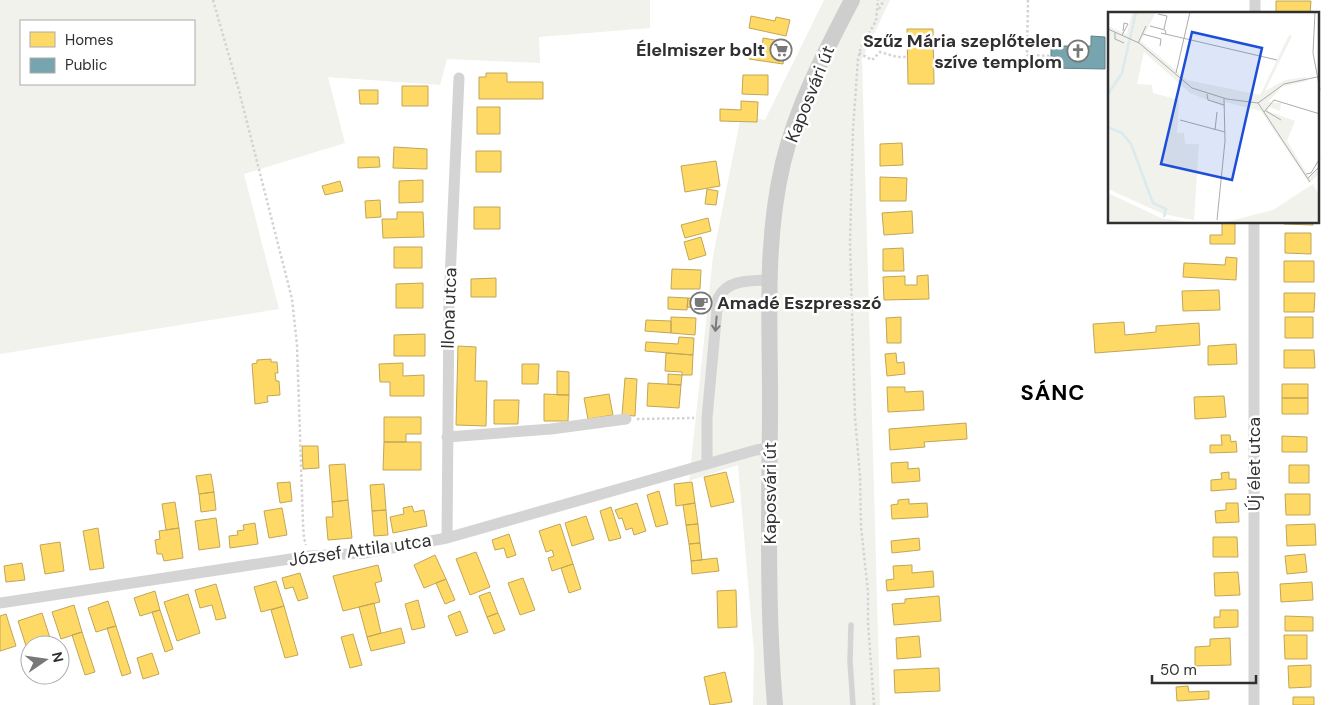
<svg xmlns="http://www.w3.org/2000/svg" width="1332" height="705" font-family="'DM Sans',sans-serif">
<rect width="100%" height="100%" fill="#fff"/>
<path fill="#f1f2ec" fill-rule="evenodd" d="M0,0H650V28L539,37L540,63L447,59L440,85L328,77L345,143L244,174L279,309L0,354ZM194,21V84H21V21Z
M824,0H890L862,59L880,705H753L754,653L738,465L689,481L713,256L741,116L765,120Z"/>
<path fill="#ffd966" stroke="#c1a656" d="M1276,1H1311L1310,14H1276Z
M751,16L775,21L776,17L790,20L786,36L749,28Z
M907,29H933L934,84H908Z
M763,38L786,42L783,64L749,59L751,47L762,49Z
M486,73H507V82H543V99H479V77H486Z
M743,75H768V95L742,94Z
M402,86H428V106H402Z
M359,90H378V104H360Z
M741,101L758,102L757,122L720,121V109L741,110Z
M477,107H500V134H477Z
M902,143L903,165L880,166V144Z
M394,147L427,149V169L393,168Z
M476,151H501V172H476Z
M358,157H379L380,167L358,168Z
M716,161L720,186L685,192L681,166Z
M880,177L907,178L906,201H880Z
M423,180V202L399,203V181Z
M340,181L343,191L325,195L322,186Z
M707,189L718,191L716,205L705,204Z
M380,200L381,217L366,218L365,201Z
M474,207H500V229H474Z
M912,211L913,233L884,235L882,213Z
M397,212H423L424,237L383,238L382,219H397Z
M708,218L711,231L685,238L681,225Z
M1284,222H1313V225L1284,224Z
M1222,223H1235V244H1210V235H1222Z
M1285,233H1311V254L1285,253Z
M701,237L706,255L689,260L684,242Z
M394,247H422V268H394Z
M903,248L904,271H883V249Z
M1226,257L1237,258L1236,280L1183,277L1184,263L1225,265Z
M1284,261H1314V282H1284Z
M672,269L701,270L700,289H671Z
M928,275L929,299L884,300L883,277L905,276V285H917V276Z
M496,278V297H471V279Z
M423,283V308H396V284Z
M1219,290L1220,310L1183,311L1182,291Z
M1284,293H1315L1314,312H1284Z
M668,297L688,298L687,310L668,309Z
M688,298L699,299V308L687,307Z
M671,317L696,318L695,335L671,333Z
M901,317V343H887L886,318Z
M1285,317H1313V338H1285Z
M646,320L671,321V333L645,331Z
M1124,322L1125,335L1156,332V326L1199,323L1200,345L1095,353L1093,324Z
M425,334V356H394V335Z
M679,337L694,338L693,355L645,351L646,342L678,344Z
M1236,344L1237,364L1208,365V346Z
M458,346L476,347L475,381H487L486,426L456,425Z
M1284,350H1314L1315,368H1284Z
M666,353L693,355L692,375H682V372L665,371Z
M896,353L897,363L904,362L905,374L887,376L885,354Z
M271,359V362H277L278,373H275L276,381H279L280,395L267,396L268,402L255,404L252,364L257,363V360Z
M403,363V376L424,375V396H390V382H380L379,364Z
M522,364H539L538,384H522Z
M557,371L569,372V395H557Z
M668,374L682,375L681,385L668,384Z
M625,378L637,379L635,416L622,415Z
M648,383L681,385L679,408L647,406Z
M1282,384H1308V398H1282Z
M887,387H905V392L923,391L924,410L888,412Z
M544,394L569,395L568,421H544Z
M609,394L613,415L588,419L584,398Z
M1224,396L1226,417L1195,419L1194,397Z
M1282,398H1308V414H1282Z
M494,400H519L518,424H494Z
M384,417H421V434H406V442H384Z
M966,423L967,439L924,442L925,447L890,450L889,429Z
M1221,435H1230L1231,442L1236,441L1237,452L1210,453V445H1222Z
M1282,436L1307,437V452H1282Z
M384,442H421V470H383Z
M302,446H318L319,468L303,469Z
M908,462V469L919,468L920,481L892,483L891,463Z
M345,464L348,500L332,502L329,465Z
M1289,465H1309V483H1289Z
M726,472L734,502L711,507L704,477Z
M1229,472V479H1236V489L1211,491V480L1222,479L1221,473Z
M211,474L214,492L199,494L196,476Z
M290,482L292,501L280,503L277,483Z
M692,482L695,503L676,506L674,484Z
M384,484L386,510L372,511L370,485Z
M659,491L668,524L656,527L647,495Z
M214,492L216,510L201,512L199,494Z
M1285,494H1310V515H1286Z
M909,499V504L927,503L928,517L892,519L891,505L898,504V500Z
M348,500L352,538L328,540L326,517H333L332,502Z
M175,502L179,528L166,530L162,504Z
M637,503L646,531L634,535L632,528L626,530L622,518L619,519L615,510Z
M695,503L698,524L686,525L683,505Z
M1226,503H1238L1239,522L1216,523L1215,511L1226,510Z
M412,506L414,512L424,510L427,526L393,533L390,517L404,514L403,508Z
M611,507L621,538L609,541L600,511Z
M282,508L287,535L269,538L264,511Z
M386,510L388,535L374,536L372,511Z
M586,516L594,539L572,546L565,523Z
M216,518L220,547L199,550L195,521Z
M255,523L258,544L230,548L229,536L238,535L237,531L244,530L243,525Z
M560,524L573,564L552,571L548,558L554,556L552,550L546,552L539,531Z
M698,524L700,543L689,544L686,525Z
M1315,524L1316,545L1287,546L1286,525Z
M98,528L104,568L90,570L83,531Z
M179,528L183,558L164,561L162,554H157L155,540L160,539L159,531Z
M509,534L516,555L507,558L504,548L495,550L492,540Z
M1213,537H1237L1238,557H1213Z
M919,538L920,550L892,553L891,541Z
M60,542L64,571L45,574L40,545Z
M700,543L702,560L691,561L689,544Z
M476,552L490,587L470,595L456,559Z
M1305,554L1307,572L1287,574L1285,556Z
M435,555L446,579L424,588L414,565Z
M717,558L719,571L692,574L691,561Z
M22,563L25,580L6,582L4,566Z
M573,564L581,589L569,593L561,568Z
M378,565L382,581L375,583L380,602L343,611L333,576Z
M912,565V573L933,571L934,587L887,591L886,580L894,579L893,566Z
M1238,572L1240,595L1215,596L1214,573Z
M300,573L308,598L298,601L293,587L285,589L282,578Z
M523,578L535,610L520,615L508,583Z
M446,579L455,600L445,604L436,583Z
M276,581L284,606L261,612L254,587Z
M1312,582L1313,600L1281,602L1280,584Z
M216,584L226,618L216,620L212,605L200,608L195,590Z
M736,590L737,627L718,628L717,591Z
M155,591L160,610L140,616L134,598Z
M490,592L498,613L487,617L479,596Z
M188,594L200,633L177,641L164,602Z
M939,596L941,621L894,625L892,604L905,603V599Z
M418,600L425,627L412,630L405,604Z
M108,601L116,626L96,632L88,608Z
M374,603L381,633L367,637L359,607Z
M74,605L82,632L61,639L52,612Z
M284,606L298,655L285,658L271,610Z
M160,610L173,649L165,652L152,612Z
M1220,610H1238V627L1214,628V617H1220Z
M460,611L468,632L456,636L448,616Z
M42,613L51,641L38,645H30V648L27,649L18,621Z
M498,613L505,630L494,634L487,617Z
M6,614L16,646L0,651V616Z
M1285,616L1313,617V631H1285Z
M116,626L131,673L122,676L107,628Z
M401,628L405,643L371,651L367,637Z
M82,632L95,672L85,675L72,635Z
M353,634L362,665L350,668L341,637Z
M1284,635H1307V659H1285Z
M919,636L921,657L897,659L896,638Z
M1230,638L1231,665L1195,666V647L1210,646V639Z
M152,653L159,674L143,679L137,658Z
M1311,665V687L1289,688L1288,666Z
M939,668L940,691L895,693L894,670Z
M725,672L732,702L710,705L704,677Z
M1188,686L1189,692L1209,691V699L1177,701L1176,687Z
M1293,697H1314V705H1293Z"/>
<path fill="#76a5af" stroke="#618289" d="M1091,36L1105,37V69L1051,68V46H1091Z"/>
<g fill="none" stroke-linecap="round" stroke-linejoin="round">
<path stroke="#d3d3d3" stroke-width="2.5" stroke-dasharray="2.5 2.5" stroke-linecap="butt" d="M213,0L238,87L292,299L297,345L303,524L304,538L306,545
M1028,0L1027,55L1051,56
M879,9L884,0
M859,53L872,60L880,52L897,57H908
M637,419L694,418
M874,705L868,623V592L861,527L860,476L855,418L850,243L853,129L858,59L861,47L876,21L878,0"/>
<path stroke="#d4d4d4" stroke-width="5.5" d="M851,625L850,661L853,705"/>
<path stroke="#d4d4d4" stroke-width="11" d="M1255,14V0
M447,437L551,429L626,419
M707,464V418L718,298C728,279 750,281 769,280
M447,538L449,302L459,78
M0,603L310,556L364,553L447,538L756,450L770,448
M1254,705V222"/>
<path stroke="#cecece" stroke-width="16" d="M775,705C767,610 769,514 770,418C771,333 763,247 783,163C797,105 825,52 852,0"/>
</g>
<defs><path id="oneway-shaft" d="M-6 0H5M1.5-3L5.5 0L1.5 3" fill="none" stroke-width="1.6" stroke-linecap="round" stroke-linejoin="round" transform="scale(1.25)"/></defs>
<use stroke="#7a7a7a" href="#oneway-shaft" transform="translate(716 324) rotate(95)"/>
<defs>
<g id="supermarket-ring" transform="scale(1.125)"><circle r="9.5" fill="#fff" stroke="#787878" stroke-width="1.5"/><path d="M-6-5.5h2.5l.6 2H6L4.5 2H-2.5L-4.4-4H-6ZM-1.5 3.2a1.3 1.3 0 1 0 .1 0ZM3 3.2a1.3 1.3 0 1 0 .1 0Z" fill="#787878"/></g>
<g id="church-ring" transform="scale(1.125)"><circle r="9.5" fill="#fff" stroke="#787878" stroke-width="1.5"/><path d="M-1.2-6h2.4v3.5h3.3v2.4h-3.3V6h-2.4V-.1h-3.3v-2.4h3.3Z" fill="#787878"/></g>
<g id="cafe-ring" transform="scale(1.125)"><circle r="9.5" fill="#fff" stroke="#787878" stroke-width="1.5"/><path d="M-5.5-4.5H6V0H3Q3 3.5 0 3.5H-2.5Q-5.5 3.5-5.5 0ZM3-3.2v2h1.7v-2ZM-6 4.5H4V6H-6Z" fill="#787878"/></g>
</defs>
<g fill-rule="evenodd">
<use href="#supermarket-ring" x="781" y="50"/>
<use href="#church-ring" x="1078" y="51"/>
<use href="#cafe-ring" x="701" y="303"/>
</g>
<g text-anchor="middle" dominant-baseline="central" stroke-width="5" stroke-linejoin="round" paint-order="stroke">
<g font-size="18" font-weight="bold" fill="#303030" stroke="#fff" text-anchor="end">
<text x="1062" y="41">Szűz Mária szeplőtelen<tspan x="1062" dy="21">szíve templom</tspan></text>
<text x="765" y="50">Élelmiszer bolt</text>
<text x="717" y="303" text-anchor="start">Amadé Eszpresszó</text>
</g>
<g font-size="18" fill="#303030" stroke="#fff">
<text transform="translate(810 94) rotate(-68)">Kaposvári út</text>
<text transform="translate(449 308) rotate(-88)">Ilona utca</text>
<text transform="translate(1254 464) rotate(-90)">Új élet utca</text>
<text transform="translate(770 493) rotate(-90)">Kaposvári út</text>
<text transform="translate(360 550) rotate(-8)">József Attila utca</text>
</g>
<g font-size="22" font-weight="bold" letter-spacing="1" fill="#000" stroke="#fff">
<text x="1053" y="392">SÁNC</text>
</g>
</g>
<g transform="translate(1108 12)">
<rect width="211" height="211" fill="#fff"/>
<path d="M24,0H48L33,29L79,68L152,83L181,23L184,24L157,79L177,68L198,65L199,69L174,75L160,90L173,91L172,99L161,95L160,99L187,109L179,129L201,165L211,156V162L201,171L153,99L117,90V95L82,81L36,40L29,72L44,73L45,81L71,88L69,121H76L77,132H91L86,208L55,202L0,177V14L19,22ZM205,172L211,183V211H114L165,198ZM0,181L53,206L85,211H0Z" fill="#f1f2ec"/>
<path fill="none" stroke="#dbeaee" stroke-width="2.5" d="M0,82L14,61L28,0M0,115L14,121L23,132L45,191L58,197L56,205"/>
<path fill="none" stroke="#acacac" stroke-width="1" d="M207,0L205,41L212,78M50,2L59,4L56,17M42,14L57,18L58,22M0,17L31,31L84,76L119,87L150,91L176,72L209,65M7,20V27L16,31M53,21L169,48M35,22L53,27L52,34M14,23L20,12L16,11L15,19M30,31L38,14M68,61L82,0M99,82L100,88L116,93M150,91L202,170M158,99L173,108M156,100L166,88L212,102M72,108L117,120M107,118L109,100M198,162L203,161L212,146M200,166L212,154M109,208L117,129L116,86"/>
<path fill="#1d4ed8" fill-opacity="0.15" stroke="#1d4ed8" stroke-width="2.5" d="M84,20L154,36L124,168L53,152Z"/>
<rect width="211" height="211" fill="none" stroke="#303030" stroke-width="2.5"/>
</g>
<rect x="20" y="20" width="175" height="65" fill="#ffffff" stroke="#acacac"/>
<rect x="30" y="32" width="25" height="15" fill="#ffd966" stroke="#acacac"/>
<text x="65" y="45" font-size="15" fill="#303030">Homes</text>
<rect x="30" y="58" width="25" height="15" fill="#76a5af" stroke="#acacac"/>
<text x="65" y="70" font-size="15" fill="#303030">Public</text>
<g transform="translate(45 660) rotate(77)"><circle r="24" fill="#ffffff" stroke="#acacac"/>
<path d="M0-4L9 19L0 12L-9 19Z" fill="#787878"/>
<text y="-8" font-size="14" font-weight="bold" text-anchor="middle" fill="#303030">N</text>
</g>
<path d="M1152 675v8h104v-8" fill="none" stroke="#303030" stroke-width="2.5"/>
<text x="1160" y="675" font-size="15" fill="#303030" stroke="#ffffff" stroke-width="4" paint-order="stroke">50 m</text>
</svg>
